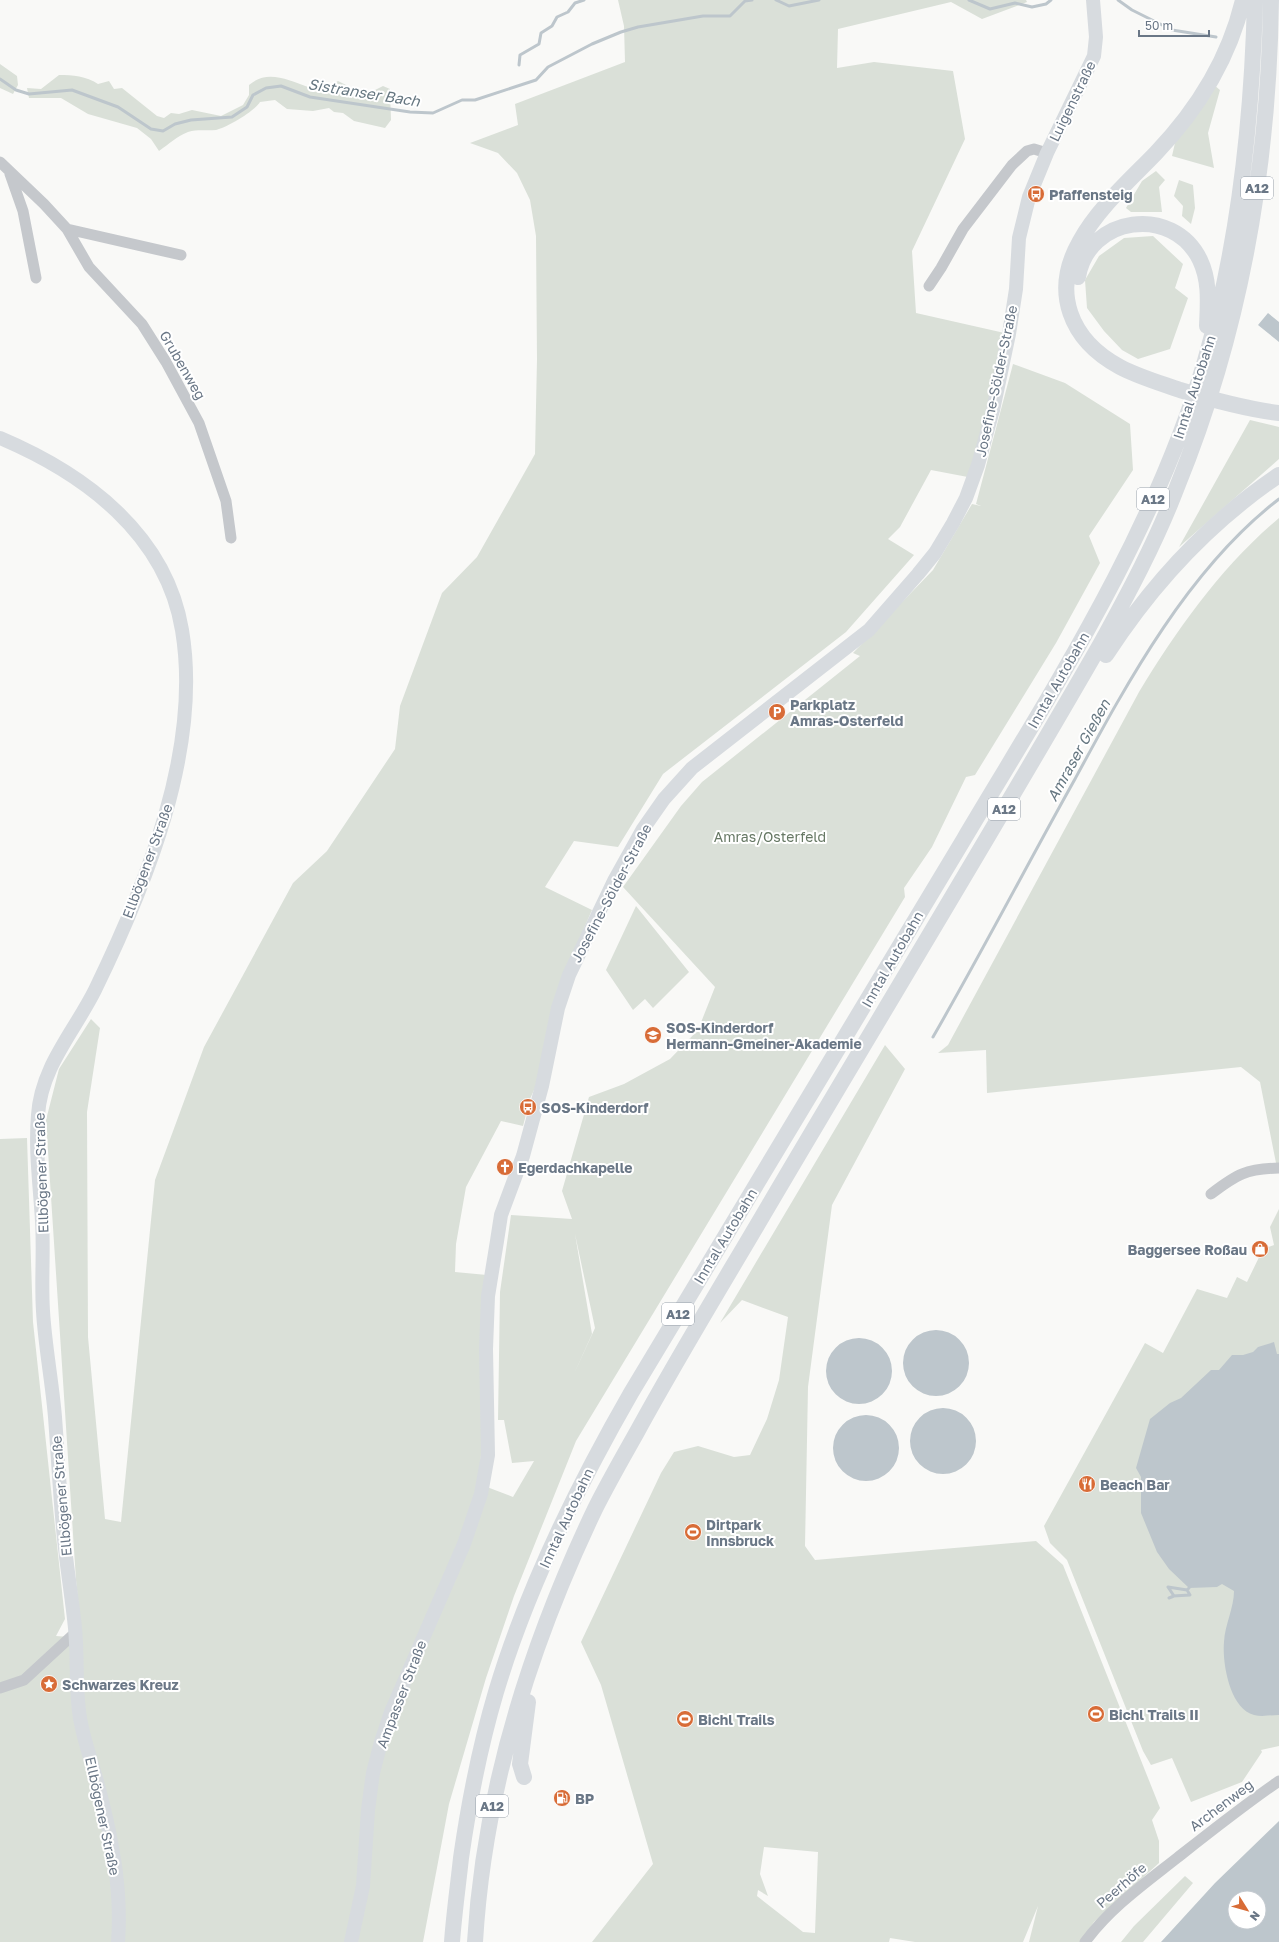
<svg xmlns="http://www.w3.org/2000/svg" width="1279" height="1942" font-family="'Golos Text',sans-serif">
<rect width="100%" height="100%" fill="#f9f9f7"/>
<path fill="#dae0d8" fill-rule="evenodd" d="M618,0H1026L1027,2L982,19L951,2L838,29L837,68L874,62L953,71L965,139L912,251L916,313L1009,334L973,478L931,470L900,527L888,539L914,555L846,632L663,774L618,847L574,841L545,887L592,910L571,958L538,1081L530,1099L523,1126L501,1121L466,1187L456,1244L455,1272L487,1275L483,1426L479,1484L513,1497L534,1461L512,1463L504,1420H498L500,1292L511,1215L572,1219L562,1191L589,1097L624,1084L670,1059L698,1030L715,987L623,887L681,806L702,782L860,656L853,653L933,570L972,504L981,506L976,504L1013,364L1065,383L1130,424L1133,470L1089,536L1100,563L1056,643L975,775L966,777L932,847L904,888L905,897L576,1441L514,1596L486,1678L449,1804L423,1942H0V1139L27,1138L33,1322L65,1619L56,1636L82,1638L76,1580L46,1120L59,1069L91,1019L100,1028L87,1112L88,1337L105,1519L121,1522L155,1180L204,1047L293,883L327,851L395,749L400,706L442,593L477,557L535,454L537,359L536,236L530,200L517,173L498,153L470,143L518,125L515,104L625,62L624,26ZM575,1234L595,1328L573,1376L592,1334Z
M0,64L17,76L18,85L13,94L0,88Z
M59,75C73,75 86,76 98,84L109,81L114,89L122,88L157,116L164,118L171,113L179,114L192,110L221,116L243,105L249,95V85C267,69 288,80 308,87L316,83L326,89L338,81L358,91L366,89L371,92L383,86L390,89L391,120L385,128L354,121L343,113L334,112L329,108L313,111L287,109L275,100L260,102C255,111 226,128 216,130C206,131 198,129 188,132C177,136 169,144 159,151L151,139L137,128L88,114L61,98H29L27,88L41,89Z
M1214,85L1220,90L1208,133L1214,168L1172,156L1177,134Z
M1156,171L1165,180L1159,187L1162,212H1131L1126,208L1142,181Z
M1179,180L1193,185L1195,208L1191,224L1182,216L1183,206L1174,196Z
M1153,236L1183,264L1175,288L1188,298L1170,349L1138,359L1122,350L1104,331L1087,308L1085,280L1099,256L1124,238Z
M1250,420L1279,427V459L1179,547Z
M1279,518V1163H1276L1260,1082L1241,1067L987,1093L986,1050L938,1053L948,1045L1139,692C1178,628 1221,567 1279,518Z
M636,906L689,972L653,1008L645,999L633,1010L606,970Z
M885,1045L905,1069L832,1205L808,1387L805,1546L815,1560L1036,1541L1063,1565L1160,1808L1152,1820L1159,1841V1863L1094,1922L1080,1942H1029L1038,1906L1023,1942H915L890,1938L889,1942H592L653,1864L601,1685L581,1642L661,1473L674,1452L698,1446L734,1457L750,1455L767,1419L779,1380L788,1317L742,1300L720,1323ZM764,1847L818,1852L815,1933L803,1932L757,1896L758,1890L768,1896L760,1874Z
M1279,1209V1746L1261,1750L1262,1752L1242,1782L1191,1802L1172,1758L1151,1765L1143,1751L1067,1560L1050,1543L1044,1526L1145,1343L1163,1353L1197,1289L1227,1298L1237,1277L1247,1282L1263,1249L1274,1245L1270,1227Z
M1185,1876L1193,1883L1143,1942H1121L1134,1926Z"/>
<path fill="#bdc6cc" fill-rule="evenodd" d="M1268,313L1279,322V342L1258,325Z
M903 1363a33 33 0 1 1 66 0a33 33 0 1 1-66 0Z
M826 1371a33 33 0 1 1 66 0a33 33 0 1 1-66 0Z
M1274,1342L1277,1354H1279V1715C1271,1715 1262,1717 1254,1715C1230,1709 1222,1663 1224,1642C1225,1624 1234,1608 1234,1591L1222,1584L1217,1587L1189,1588L1169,1569L1157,1552L1141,1513V1477L1136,1468L1150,1419L1170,1403L1181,1398L1211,1370H1219L1232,1355H1243L1253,1352L1258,1347Z
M910 1441a33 33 0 1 1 66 0a33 33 0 1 1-66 0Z
M833 1448a33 33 0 1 1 66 0a33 33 0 1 1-66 0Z
M1279,1821V1942H1161L1215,1883ZM1235,1898H1259V1922H1235Z"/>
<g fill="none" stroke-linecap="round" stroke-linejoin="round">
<path stroke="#bdc6cc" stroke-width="3" d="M776,0L789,6L819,0
M969,0L990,9L1015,3L1032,7L1046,4L1051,0
M1118,0L1132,10L1172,30L1216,37
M519,65L520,55L539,44L541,33L552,26L557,17L568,12L575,3L584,0
M0,79L16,90L29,94L72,90L118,107L151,129L163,131L175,124L191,120L232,117L247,107L253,95L266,88L281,86L310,97L410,112L433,113L462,100H475L536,80L548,67L592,44L621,32L638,27L703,16H730L745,1L752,0
M933,1037C982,952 1027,865 1075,779C1128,681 1189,568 1279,499
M1173,1596L1190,1595L1187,1590
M1169,1598L1174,1596L1168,1587L1187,1590L1189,1588"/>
<path stroke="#c5c8cc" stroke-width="11" d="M0,162L44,204L67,229L89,267L142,324L166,362L199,423L226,501L231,538
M10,174L23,211L36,278
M67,229L181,255
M929,286L941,268L963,229L1012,165L1027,151L1034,149L1047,153
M1211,1194C1237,1174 1246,1169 1279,1168
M0,1688L24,1680L75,1633
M1085,1942C1110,1908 1144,1884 1177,1858C1210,1832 1244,1805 1279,1781"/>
<path stroke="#d7dbdf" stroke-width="14" d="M0,438C85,474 166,534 182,630C202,749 146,885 95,990C74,1032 41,1067 38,1115C35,1151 40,1186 42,1221C44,1251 41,1281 43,1311C45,1346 52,1381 55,1417C58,1457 60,1498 64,1539C67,1569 72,1598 75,1628C78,1658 75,1688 80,1718C84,1742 93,1765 99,1789C112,1839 122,1890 118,1942
M351,1942L363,1886L368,1810L373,1773L381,1742L391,1712L464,1544L481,1494L488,1455L486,1349L488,1296L497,1241L501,1215L523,1156L542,1086L558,1008L569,975L614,881L643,829L664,799L692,768L869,630L918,574L935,553L953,523L966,498L978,465L993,410L1009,334L1016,289L1019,238L1029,197L1047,153L1094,56L1096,37L1093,0"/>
<path stroke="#d7dbdf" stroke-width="16" d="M1243,0C1229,59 1198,109 1156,153C1130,180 1098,208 1080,241C1051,292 1070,340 1120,367C1139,377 1160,383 1180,390C1213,400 1245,409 1279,413
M1078,277C1088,216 1173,204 1200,260C1210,281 1208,303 1207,326
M1106,655C1152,584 1208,523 1279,475
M524,1777L520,1764L528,1702
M452,1942C454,1914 458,1886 461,1858C469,1802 480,1746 496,1692C527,1588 577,1487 631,1393C741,1208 853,1024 964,839C1055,686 1154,534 1205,361C1239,243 1252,123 1255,0
M475,1942C484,1790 530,1645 595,1509C608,1483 623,1457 637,1432C679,1355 725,1280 769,1205C879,1018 992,833 1100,645C1128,594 1156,542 1177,487C1240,332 1269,167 1271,0"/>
</g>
<defs>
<g id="bus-disc" transform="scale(0.9)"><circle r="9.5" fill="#d86c37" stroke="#fff"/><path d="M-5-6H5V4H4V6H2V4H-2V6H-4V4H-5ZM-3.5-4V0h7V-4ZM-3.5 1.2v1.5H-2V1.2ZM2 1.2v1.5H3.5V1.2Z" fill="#fff"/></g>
<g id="parking-disc" transform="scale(0.9)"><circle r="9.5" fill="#d86c37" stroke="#fff"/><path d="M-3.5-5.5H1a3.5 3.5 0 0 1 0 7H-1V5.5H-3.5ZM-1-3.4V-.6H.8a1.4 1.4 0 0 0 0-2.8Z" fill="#fff"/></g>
<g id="school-disc" transform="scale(0.9)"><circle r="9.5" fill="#d86c37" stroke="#fff"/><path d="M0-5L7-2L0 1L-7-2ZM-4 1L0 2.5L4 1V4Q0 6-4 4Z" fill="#fff"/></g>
<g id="church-disc" transform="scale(0.9)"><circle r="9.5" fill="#d86c37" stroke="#fff"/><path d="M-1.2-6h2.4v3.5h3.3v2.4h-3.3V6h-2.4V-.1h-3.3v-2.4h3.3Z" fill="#fff"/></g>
<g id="shop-disc" transform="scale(0.9)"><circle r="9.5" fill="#d86c37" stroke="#fff"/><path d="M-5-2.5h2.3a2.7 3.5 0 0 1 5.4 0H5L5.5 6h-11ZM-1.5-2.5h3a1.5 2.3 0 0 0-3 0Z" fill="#fff"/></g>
<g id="restaurant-disc" transform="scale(0.9)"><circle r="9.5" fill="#d86c37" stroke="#fff"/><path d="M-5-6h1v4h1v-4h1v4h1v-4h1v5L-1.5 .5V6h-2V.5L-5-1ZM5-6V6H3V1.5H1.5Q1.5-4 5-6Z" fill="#fff"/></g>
<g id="stadium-disc" transform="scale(0.9)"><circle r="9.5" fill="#d86c37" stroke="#fff"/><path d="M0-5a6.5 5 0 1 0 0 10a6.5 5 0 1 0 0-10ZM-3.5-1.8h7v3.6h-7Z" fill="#fff"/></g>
<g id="sight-disc" transform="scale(0.9)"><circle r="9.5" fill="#d86c37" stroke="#fff"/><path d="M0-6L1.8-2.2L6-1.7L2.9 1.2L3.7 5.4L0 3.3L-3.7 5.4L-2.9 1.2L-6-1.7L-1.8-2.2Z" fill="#fff"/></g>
<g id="fuel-disc" transform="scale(0.9)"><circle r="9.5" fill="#d86c37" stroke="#fff"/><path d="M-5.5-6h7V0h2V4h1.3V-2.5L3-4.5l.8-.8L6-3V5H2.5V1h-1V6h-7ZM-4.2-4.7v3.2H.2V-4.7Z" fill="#fff"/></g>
</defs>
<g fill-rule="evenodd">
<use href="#bus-disc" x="1036" y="194"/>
<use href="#parking-disc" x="777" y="712"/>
<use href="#school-disc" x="653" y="1035"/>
<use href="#bus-disc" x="528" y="1107"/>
<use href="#church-disc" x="505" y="1167"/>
<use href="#shop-disc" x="1260" y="1249"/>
<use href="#restaurant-disc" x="1087" y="1484"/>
<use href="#stadium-disc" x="693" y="1532"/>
<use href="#sight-disc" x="49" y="1684"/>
<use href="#stadium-disc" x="1096" y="1714"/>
<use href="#stadium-disc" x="685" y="1719"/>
<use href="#fuel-disc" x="562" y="1798"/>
</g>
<g text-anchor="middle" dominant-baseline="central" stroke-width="4" stroke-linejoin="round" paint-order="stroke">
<g fill="#fff" stroke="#97a0aa" stroke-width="1">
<rect x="1241" y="177" width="32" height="22" rx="3"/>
<rect x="1137" y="488" width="32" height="22" rx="3"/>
<rect x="988" y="798" width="32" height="22" rx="3"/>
<rect x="662" y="1303" width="32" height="22" rx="3"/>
<rect x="476" y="1795" width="32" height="22" rx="3"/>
</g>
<g font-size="13" font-weight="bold" fill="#6a7786">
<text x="1257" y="188">A12</text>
<text x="1153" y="499">A12</text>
<text x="1004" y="809">A12</text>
<text x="678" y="1314">A12</text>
<text x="492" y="1806">A12</text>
</g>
<g font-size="14" fill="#6a7786" stroke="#fff">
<text transform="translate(1072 101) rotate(-64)">Luigenstraße</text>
<text transform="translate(183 365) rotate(60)">Grubenweg</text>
<text transform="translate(996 381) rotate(-78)">Josefine-Sölder-Straße</text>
<text transform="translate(1194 387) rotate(-72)">Inntal Autobahn</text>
<text transform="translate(1058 680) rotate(-60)">Inntal Autobahn</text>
<text transform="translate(147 861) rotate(-70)">Ellbögener Straße</text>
<text transform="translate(611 893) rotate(-62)">Josefine-Sölder-Straße</text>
<text transform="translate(892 959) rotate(-60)">Inntal Autobahn</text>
<text transform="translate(41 1173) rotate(-92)">Ellbögener Straße</text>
<text transform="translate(725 1236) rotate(-59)">Inntal Autobahn</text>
<text transform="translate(61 1496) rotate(-95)">Ellbögener Straße</text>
<text transform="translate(566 1518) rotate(-65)">Inntal Autobahn</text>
<text transform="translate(401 1694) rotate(-69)">Ampasser Straße</text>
<text transform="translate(1221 1805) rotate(-37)">Archenweg</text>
<text transform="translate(103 1816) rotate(78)">Ellbögener Straße</text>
<text transform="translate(1121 1885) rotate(-41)">Peerhöfe</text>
</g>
<g font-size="14" font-weight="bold" fill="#6a7786" stroke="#fff" text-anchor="start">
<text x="1049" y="194">Pfaffensteig</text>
<text x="790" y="704">Parkplatz<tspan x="790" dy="16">Amras-Osterfeld</tspan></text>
<text x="666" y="1027">SOS-Kinderdorf<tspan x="666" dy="16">Hermann-Gmeiner-Akademie</tspan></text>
<text x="541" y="1107">SOS-Kinderdorf</text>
<text x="518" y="1167">Egerdachkapelle</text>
<text x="1247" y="1249" text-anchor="end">Baggersee Roßau</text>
<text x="1100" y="1484">Beach Bar</text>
<text x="706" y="1524">Dirtpark<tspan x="706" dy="16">Innsbruck</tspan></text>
<text x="62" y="1684">Schwarzes Kreuz</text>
<text x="1109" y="1714">Bichl Trails II</text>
<text x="698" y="1719">Bichl Trails</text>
<text x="575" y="1798">BP</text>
</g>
<g font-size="14" fill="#667864" stroke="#fff">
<text x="770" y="836">Amras/Osterfeld</text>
</g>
<g font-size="15" font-style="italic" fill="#667781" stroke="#fff">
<text transform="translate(364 92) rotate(9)">Sistranser Bach</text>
<text transform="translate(1078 750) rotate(-61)">Amraser Gießen</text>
</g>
</g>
<g transform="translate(1247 1910) rotate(127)"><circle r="19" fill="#ffffff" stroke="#c3c9cf"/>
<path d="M0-3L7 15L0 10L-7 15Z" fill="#d86c37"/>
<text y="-6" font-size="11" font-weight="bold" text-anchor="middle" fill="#6a7786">N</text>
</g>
<path d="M1139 30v6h70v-6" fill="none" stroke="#6a7786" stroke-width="2"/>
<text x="1145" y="30" font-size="12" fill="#6a7786" stroke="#ffffff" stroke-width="3" paint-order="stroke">50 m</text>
</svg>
